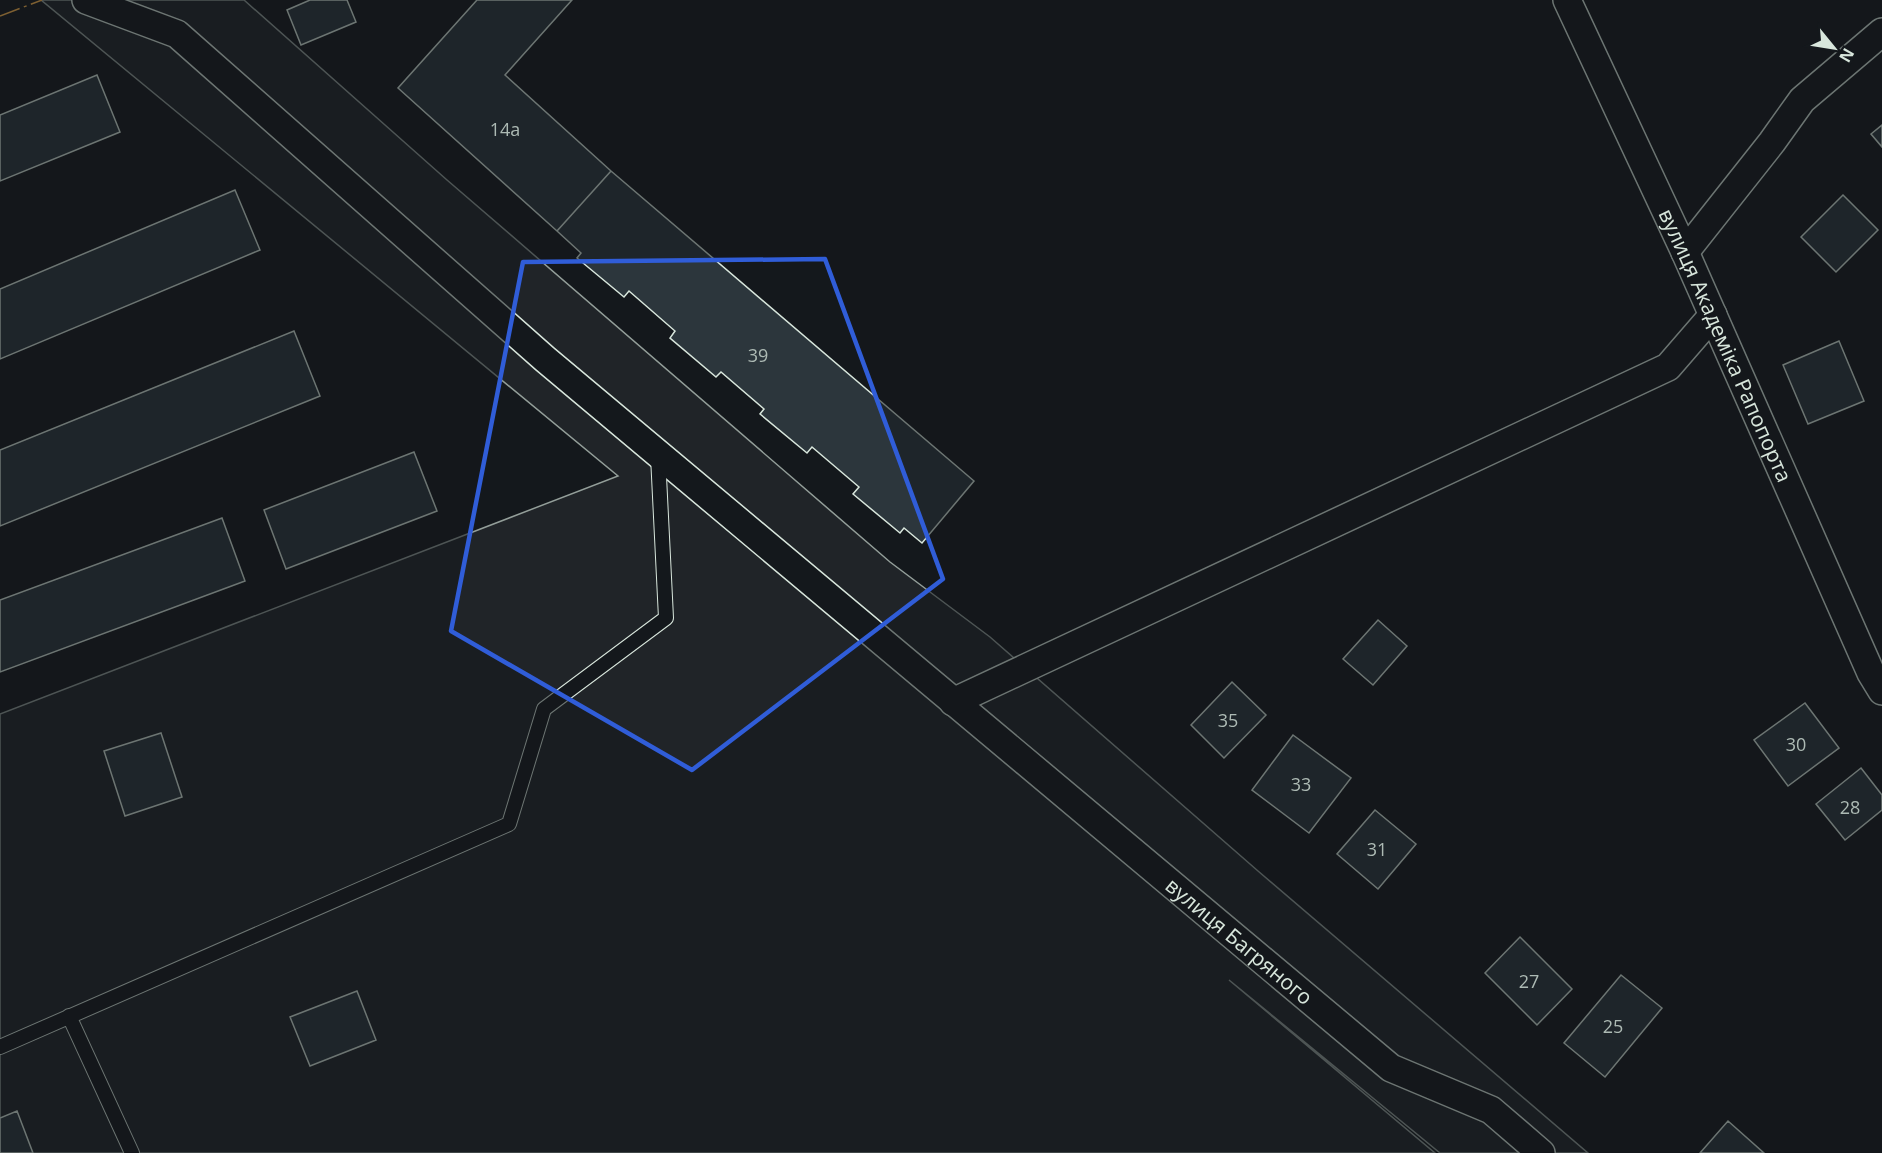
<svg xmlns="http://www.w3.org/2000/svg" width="1882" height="1153" font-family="'Open Sans',sans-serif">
<rect width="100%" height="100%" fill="#14181c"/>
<path fill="#202428" stroke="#939e99" stroke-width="1.5" d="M41,0H244L447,180L890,562L990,637L1258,871L1588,1153H1440L1229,980L1435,1153H0V714L618,476Z"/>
<path fill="#2c363c" stroke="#d8e6dc" stroke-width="1.5" d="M310,0H347L356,22L301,45L287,10Z
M477,0H572L505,75L611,171L557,231L398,88Z
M97,75L120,132L0,181V115Z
M1882,125V147L1871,134Z
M611,171L974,481L922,543L904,528L900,533L853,494L859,487L812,447L807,453L760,414L764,409L721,372L716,377L670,338L675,331L629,291L624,297L577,258L581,253L557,231Z
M235,190L260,250L0,359V289Z
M1843,195L1878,230L1836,272L1801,237Z
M294,331L320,396L0,526V450Z
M1839,341L1864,401L1808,424L1783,365Z
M414,452L437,511L286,569L264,510Z
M222,518L245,581L0,672V600Z
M1378,620L1407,646L1373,685L1343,659Z
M1232,682L1266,715L1224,758L1191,725Z
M1805,703L1839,748L1788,786L1754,740Z
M161,733L182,797L125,816L104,751Z
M1293,735L1351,778L1309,833L1252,790Z
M1861,768L1882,795V810L1845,840L1816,804Z
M1375,810L1416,844L1378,889L1337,854Z
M1520,937L1572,989L1537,1025L1485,973Z
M1621,975L1662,1008L1605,1077L1564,1043Z
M357,991L376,1040L310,1066L290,1017Z
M17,1111L33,1153H0V1118Z
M1728,1121L1764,1153H1700Z"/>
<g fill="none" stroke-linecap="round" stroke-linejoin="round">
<g stroke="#d8e6dc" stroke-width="16">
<path id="service" d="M69,1016L132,1153
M0,1047L509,824L544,709L666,618L658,456"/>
</g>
<g stroke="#d8e6dc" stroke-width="30">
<g id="minor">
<path id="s1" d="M86,0L177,34L545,359L1391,1068L1491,1110L1541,1153"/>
<path id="s2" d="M1567,0L1685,252L1871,673L1882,691"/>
<path d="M1685,252L1772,142L1802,100L1882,32"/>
<path d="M953,702L1668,367L1713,315"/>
</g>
</g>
<use href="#service" stroke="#14181c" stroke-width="14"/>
<use href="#minor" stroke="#14181c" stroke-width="27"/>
<path stroke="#ffb74d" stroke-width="1.5" stroke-dasharray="21 4.5 3 4.5" stroke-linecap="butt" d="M0,16L42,0"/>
</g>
<path d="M0 0H1882V1153H0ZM825,259L943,579L692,770L451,631L523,262Z" fill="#14181c" fill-opacity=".55" fill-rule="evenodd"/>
<path fill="none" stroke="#305dd8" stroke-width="4.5" stroke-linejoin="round" d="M825,259L943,579L692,770L451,631L523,262Z"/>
<g text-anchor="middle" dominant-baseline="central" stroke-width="4.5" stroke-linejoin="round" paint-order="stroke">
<g font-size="18" fill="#adbab4">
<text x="505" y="129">14а</text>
<text x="758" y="355">39</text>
<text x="1228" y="720">35</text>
<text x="1796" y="744">30</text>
<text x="1301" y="784">33</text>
<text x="1850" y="807">28</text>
<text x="1377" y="849">31</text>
<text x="1529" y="981">27</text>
<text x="1613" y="1026">25</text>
</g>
<g font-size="21" fill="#d8e6dc" stroke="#14181c">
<text stroke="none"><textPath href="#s2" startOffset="380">вулиця Академіка Рапопорта</textPath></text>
<text stroke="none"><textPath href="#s1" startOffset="1494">вулиця Багряного</textPath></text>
</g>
</g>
<g transform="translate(1834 48) rotate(120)" stroke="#14181c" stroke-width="4.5" paint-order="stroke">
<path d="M0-4.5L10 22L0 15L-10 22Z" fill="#d8e6dc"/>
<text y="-9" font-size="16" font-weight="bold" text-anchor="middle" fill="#d8e6dc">N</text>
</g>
</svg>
